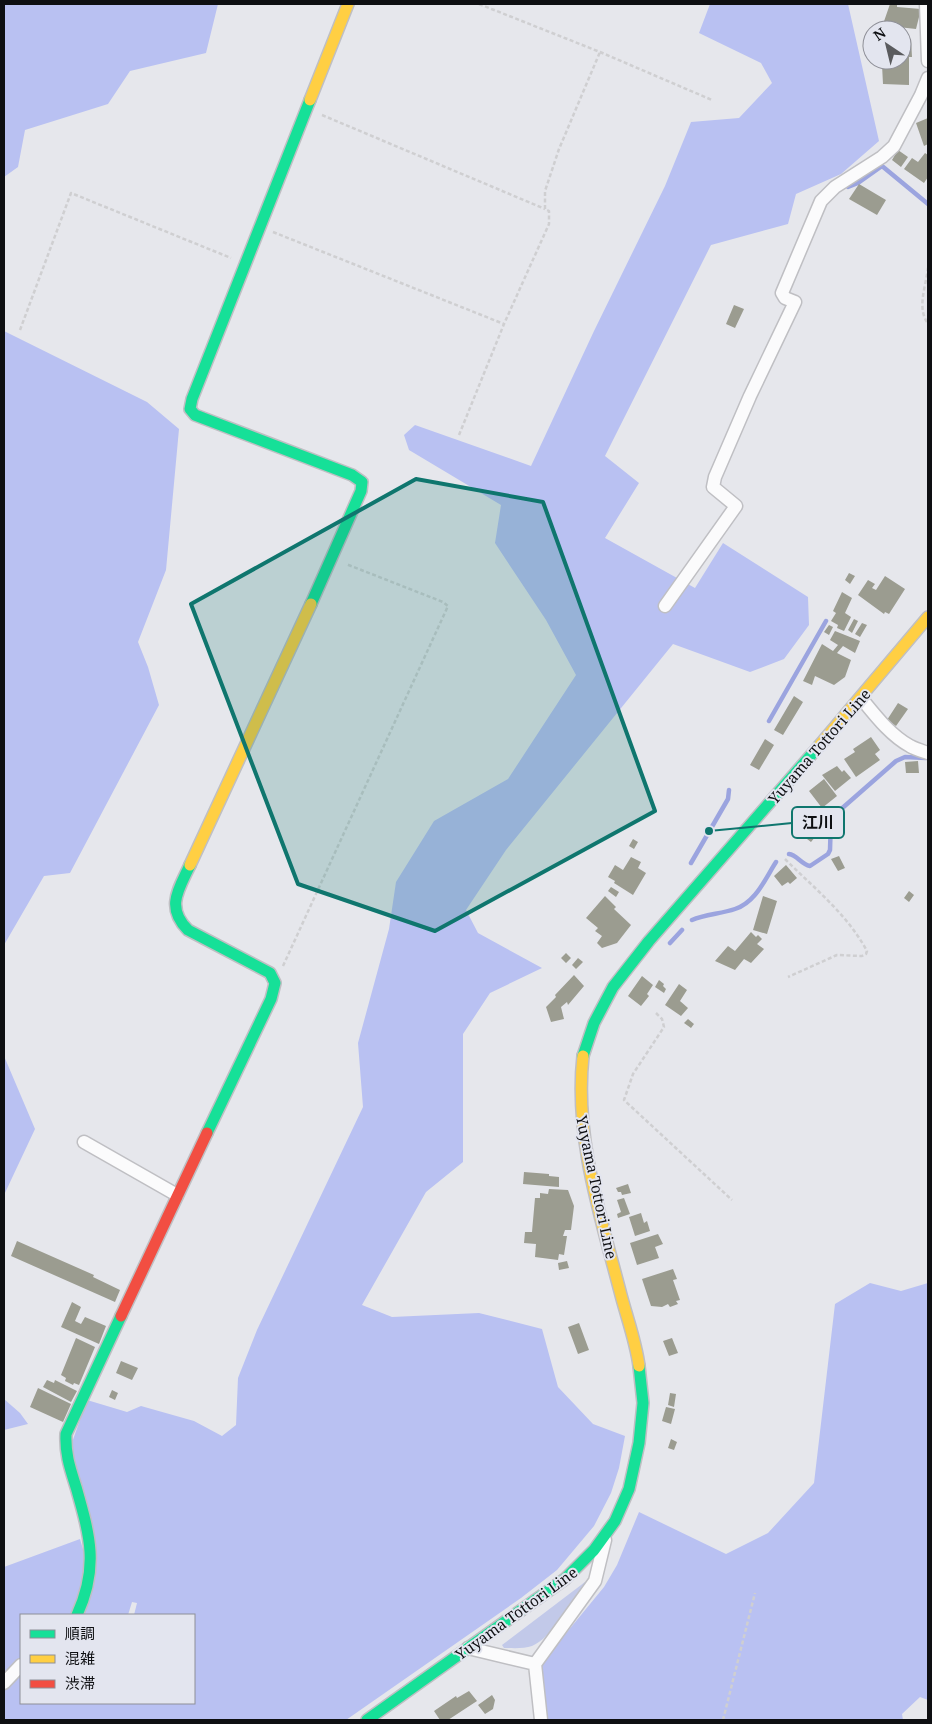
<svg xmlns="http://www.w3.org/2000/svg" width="932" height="1724" font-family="'Noto Serif','Noto Sans JP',serif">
<rect width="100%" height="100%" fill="#e6e7ec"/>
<path fill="#c2c9e9" d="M585,1582L587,1584C575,1601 550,1639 532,1646C524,1649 512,1648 504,1648L502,1645Z"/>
<path fill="#b9c1f2" d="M4,4H218L206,53L130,71L108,104L25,130L18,167L4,177Z
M710,4H848L879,141L841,174L796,194L788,224L711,245L605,456L639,483L605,538L695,588L723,543L808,597L809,625L784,659L750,672L673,644L506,850L466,910L478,933L542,968L490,993L463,1034V1162L426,1192L362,1305L392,1317L479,1313L542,1329L558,1387L593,1424L625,1436L619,1468L611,1493L594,1526L557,1570L521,1598L346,1720H4V1685L21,1675V1703H194V1615H134L137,1603L132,1602L128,1615H82L91,1596L69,1451L87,1400L127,1412L141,1406L194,1421L222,1436L236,1425L238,1378L257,1330L363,1107L358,1043L389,929L396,882L434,821L508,779L576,675L546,620L495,543L501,505L409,450L404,435L415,425L531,466L594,331L665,186L691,122L739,118L772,83L761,63L699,33Z
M4,331L147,402L179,429L166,570L138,642L148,667L159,705L70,873L44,876L4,945Z
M4,1056L35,1129L4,1195Z
M870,1283L901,1291L928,1283V1700L920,1697L902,1714L903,1720H547L542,1666L558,1643L604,1587L617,1565L639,1512L726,1554L768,1533L814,1483L835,1304Z
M4,1399L20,1413L28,1424L4,1430Z
M80,1539L87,1563L73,1615H21V1666L4,1675V1567Z"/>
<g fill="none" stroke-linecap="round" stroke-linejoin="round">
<path stroke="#9ba4df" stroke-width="4.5" d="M848,187L858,183L882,166L928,204
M769,721L826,621
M789,854C797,855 801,864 810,866L828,854L830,850L831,818L896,761L905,757L926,758
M691,863L728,799L729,790
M692,920C705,914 721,914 735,909C756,902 765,879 776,862
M670,943L682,930"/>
</g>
<path fill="#9b9c90" d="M890,4H897V7L921,9L916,29L898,27V30H881Z
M902,38L911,39L912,57H909V85L883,84L882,65H880V60H902Z
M928,118V144L924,146L916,123Z
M898,150L908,157L901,167L892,160Z
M925,153L928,155V177L924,183L904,169L912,158L918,162Z
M859,184L886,200L877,215L849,199Z
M734,305L744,309L735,328L726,324Z
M849,573L855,576L850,584L845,580Z
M885,576L905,589L889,614L885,612L884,614L858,595L868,580L875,584L872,588L876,590Z
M842,592L852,598L845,613L851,617L844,631L837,628L838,625L831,621L836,613L833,611Z
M854,619L858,621L852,633L848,630Z
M862,623L867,625L860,637L855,634Z
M829,625L833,627L829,635L824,632Z
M835,631L860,641L855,653L843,646L837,653L851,660L845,677L834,685L815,676L812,685L803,681L822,644L833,651L838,645L830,640Z
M794,696L803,702L783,735L774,730Z
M898,703L908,709L896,726L887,720Z
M871,737L880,750L875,754L880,760L856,777L844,759L855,752L853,749Z
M765,739L774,745L759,770L750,765Z
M918,761L919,773H906L905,762Z
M837,766L842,772L844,770L851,778L835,791L822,775Z
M824,779L837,796L822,808L809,791Z
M818,811L827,819L823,824L825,825L811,842L799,833Z
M633,839L638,842L634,849L629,846Z
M839,856L845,868L838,871L831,859Z
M631,857L641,862L638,868L646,873L633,895L614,883L615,881L608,877L615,865L623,870Z
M786,865L797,878L790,884L788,882L782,886L774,876Z
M611,887L619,892L616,897L608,891Z
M909,891L914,895L909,902L904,898Z
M605,896L616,907L614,909L631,925L617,943L602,948L597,943L602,936L595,931L598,928L586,918Z
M763,896L777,901L767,934L753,930Z
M751,932L756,937L758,935L762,939L757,944L764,949L751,963L744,959L735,970L715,961L728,946L735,951Z
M566,953L571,958L566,963L561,958Z
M578,958L583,962L576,969L572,965Z
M574,975L584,986L568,1005L567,1002L561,1007L564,1019L551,1022L546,1007L556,997L555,995Z
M642,976L653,985L647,994L649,996L641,1006L628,996Z
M659,980L664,984L663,986L666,989L664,993L655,987Z
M679,984L687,990L680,1001L688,1008L681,1016L665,1005Z
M688,1019L694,1024L691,1028L684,1023Z
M524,1172L549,1174V1176L559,1177V1187L523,1184Z
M628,1184L631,1193L622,1195L621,1192H618L616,1188Z
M549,1189L568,1190L574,1206L571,1230H565L563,1236H567L564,1255L559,1254L558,1260L535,1257L536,1244L524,1243L525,1232H532L535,1198H540V1193L548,1194Z
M624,1198L630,1214L618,1218L617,1214L621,1212L617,1200Z
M641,1213L644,1223L647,1221L650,1231L635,1236L629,1217Z
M658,1234L663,1244L655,1247L659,1258L637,1265L630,1243Z
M17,1241L94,1275L93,1277L120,1290L115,1302L11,1256Z
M567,1261L569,1268L559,1270L558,1263Z
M673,1269L677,1279L673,1280L680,1300L676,1301L678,1304L670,1307L668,1304L662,1307L651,1306L642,1279Z
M72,1302L81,1307L75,1321L81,1324L85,1317L106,1326L99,1344L61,1327Z
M579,1323L589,1350L578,1354L568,1327Z
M76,1338L95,1347L79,1385L74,1383L73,1385L65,1381L66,1378L61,1375Z
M672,1338L678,1353L669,1356L663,1341Z
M121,1361L138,1368L132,1380L116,1373Z
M47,1380L54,1383L55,1380L77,1391L71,1402L43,1387Z
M38,1388L71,1404L63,1422L30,1407Z
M112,1390L118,1393L115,1400L109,1397Z
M670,1393L676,1394L674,1407L668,1405Z
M666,1407L675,1409L671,1424L662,1421Z
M671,1439L677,1442L674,1450L668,1448Z
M469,1691L477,1701L448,1720H440L434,1711L456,1696L457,1698Z
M492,1695L495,1700L493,1709L485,1714L478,1705Z"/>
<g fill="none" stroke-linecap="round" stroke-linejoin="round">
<g stroke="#bfbfc3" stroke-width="15">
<path id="street" d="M926,4L928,61
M665,606L736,506L713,487L715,477L750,396L795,302L785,298L782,293L821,201L835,187L882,157L894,146L921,95L928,78
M861,698C875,715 890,735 910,746C915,749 922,751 928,753
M84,1142L177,1195
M468,1648L535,1664
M535,1664L595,1581L605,1540
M535,1664L541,1720
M4,1683L21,1665"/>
</g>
<g stroke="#bfbfc3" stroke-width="14">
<path id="fast" d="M310,100L192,399L190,409L195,415L352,475L362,482L361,491L311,604
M190,865C179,889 165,907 188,930L270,973L275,983L271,999L207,1133
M583,1056L594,1023L613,987L649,941L819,746
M77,1615C99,1567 90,1536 76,1487C70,1468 65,1454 66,1434L121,1316
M367,1720L565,1579L594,1550L615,1521L629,1489L639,1443L643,1403L639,1366"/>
</g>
<g stroke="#bfbfc3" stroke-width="14">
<path id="slow" d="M310,100L348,4
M819,746L928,617
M190,865L311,604
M583,1056C574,1137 601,1218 621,1295C627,1318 636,1342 639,1366"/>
</g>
<g stroke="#bfbfc3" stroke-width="14">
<path id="jam" d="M121,1316L207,1133"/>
</g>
<path stroke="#cfcfd1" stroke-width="2.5" stroke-dasharray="4 2.5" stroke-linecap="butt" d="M479,4L600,52L712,100
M322,115L545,209
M273,232L504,324
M927,322C917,307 926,286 928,268
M20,330L71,193L231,258
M459,435L504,324L549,224V211L545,209V191L559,149L600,52
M785,859C814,888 847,914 867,951L866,954L862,956L837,955L788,977
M283,966L448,606L443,602L346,564
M656,1013L662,1019L664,1027L633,1074L624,1100L732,1200
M723,1720L755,1593"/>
<use href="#street" stroke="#fbfbfc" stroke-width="12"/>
<use href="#fast" stroke="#16e098" stroke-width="11"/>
<use href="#slow" stroke="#ffcf43" stroke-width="11"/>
<use href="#jam" stroke="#f24e42" stroke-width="11"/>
</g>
<path fill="#0f766e" fill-opacity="0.2" stroke="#0f766e" stroke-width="4" stroke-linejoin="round" d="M416,479L543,502L655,811L435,931L298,884L191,604Z"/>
<g text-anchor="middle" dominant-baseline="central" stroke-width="4" stroke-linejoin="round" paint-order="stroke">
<g font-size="15" fill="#0e0f12" stroke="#e3e5ef">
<text transform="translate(819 746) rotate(-49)">Yuyama Tottori Line</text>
<text transform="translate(597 1187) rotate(78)">Yuyama Tottori Line</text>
<text transform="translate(516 1613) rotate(-36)">Yuyama Tottori Line</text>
</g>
</g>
<path fill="none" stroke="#0f766e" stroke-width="2" d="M709 831L792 823"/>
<circle fill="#0f766e" stroke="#e3e5ef" stroke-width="2" cx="709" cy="831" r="5"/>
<rect fill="#e3e5ef" stroke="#0f766e" stroke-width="2" x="792" y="807" width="52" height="31" rx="5"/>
<g font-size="16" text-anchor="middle" font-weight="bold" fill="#0e0f12">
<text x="818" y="828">江川</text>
</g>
<rect width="932" height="1724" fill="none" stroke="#0e0f12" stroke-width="10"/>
<rect x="20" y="1614" width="175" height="90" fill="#e3e5ef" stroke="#8e8f97"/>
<rect x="30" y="1630" width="25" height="8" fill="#16e098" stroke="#8e8f97"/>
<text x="65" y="1639" font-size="15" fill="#0e0f12">順調</text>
<rect x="30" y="1655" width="25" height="8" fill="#ffcf43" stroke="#8e8f97"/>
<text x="65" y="1664" font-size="15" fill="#0e0f12">混雑</text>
<rect x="30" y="1680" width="25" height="8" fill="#f24e42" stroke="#8e8f97"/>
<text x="65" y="1689" font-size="15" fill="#0e0f12">渋滞</text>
<g transform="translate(887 45) rotate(325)"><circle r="24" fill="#e3e5ef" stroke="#8e8f97"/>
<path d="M0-4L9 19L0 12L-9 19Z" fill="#5a5b5e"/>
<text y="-8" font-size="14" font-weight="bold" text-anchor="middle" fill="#0e0f12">N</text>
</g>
</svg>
